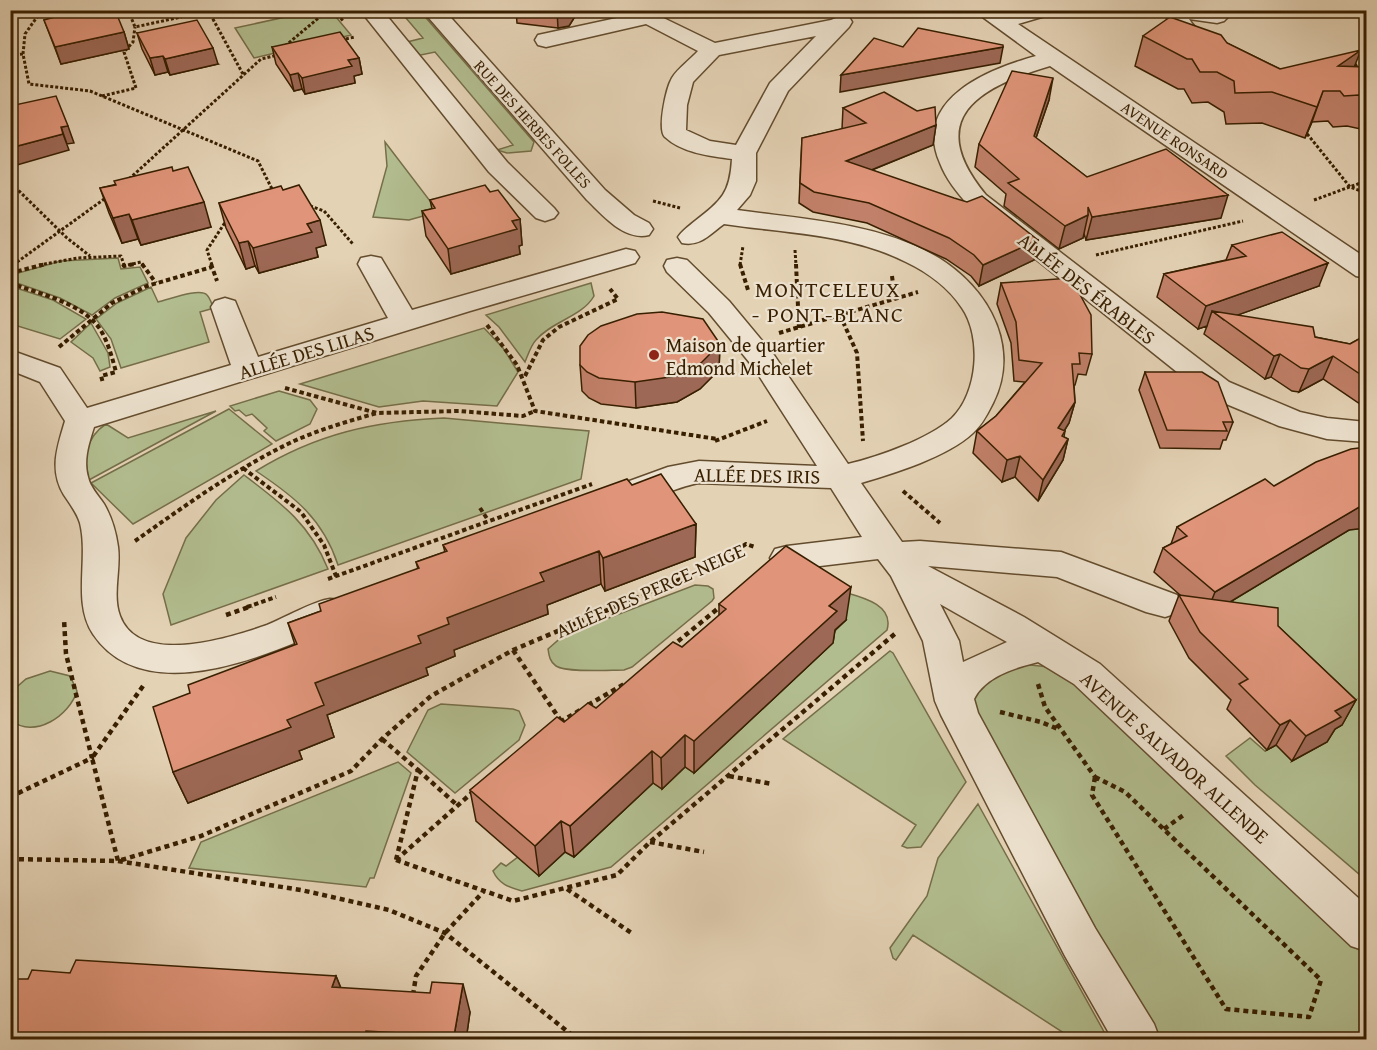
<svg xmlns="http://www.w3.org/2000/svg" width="1377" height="1050" font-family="'Gentium Book Plus',serif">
<rect width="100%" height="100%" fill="#e4d2b5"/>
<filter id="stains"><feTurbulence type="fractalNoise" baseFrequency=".00333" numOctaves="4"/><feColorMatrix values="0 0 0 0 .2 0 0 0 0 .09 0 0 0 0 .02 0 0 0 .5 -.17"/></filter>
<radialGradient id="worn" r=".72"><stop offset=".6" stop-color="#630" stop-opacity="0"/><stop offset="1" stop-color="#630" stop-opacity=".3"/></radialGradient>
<path fill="#b2bd8f" stroke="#756e48" stroke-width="1.5" d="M313,11H331L351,35L254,58L235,28Z
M400,11H420L534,142L531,151L507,153L497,150L513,145L435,52L411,57L399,44L423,38Z
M385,142L433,205L488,189L494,196L409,220L373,217L387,166Z
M118,258L121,269L140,267L148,283L115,298L92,315L60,298L11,281V275L61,261Z
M591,283L594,296C582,317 552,321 536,340C531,345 528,355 525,362L499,327L486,315Z
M10,286L53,300L86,319L60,339L11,324Z
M151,287L158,302C168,300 200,287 207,295C210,298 212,305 214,308L200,312L209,342L121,368L111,339L96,319L117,303Z
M91,323L108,353L110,367L100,371L93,358L71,342Z
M484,328L503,348L518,372L497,406L423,401L379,407L300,384Z
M279,391L310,400L317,409L310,424L276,441L264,431L267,428L252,414L246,416L239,410L235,411L230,406Z
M229,409L272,444L133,524L91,483Z
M216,411L87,481C82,460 86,437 106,424L128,438Z
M444,418L589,431L581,479L338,565C323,519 295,497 256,471C316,434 374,421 444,418Z
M244,475C281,503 310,524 328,569L171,625L163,594L186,538L216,500Z
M1366,528V880L1255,785L1226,756L1250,738L1265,751L1276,745L1321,736L1341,725L1233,604V600L1329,532Z
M695,585L708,586L713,589L714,598L712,601L632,667L624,670C609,670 567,673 556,666C550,662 549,656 548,649L564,635Z
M847,593C865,598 894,606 887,630L611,867L522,891C508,887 499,884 493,871L501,863L506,866L518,857L565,852L574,857L653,783L662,789L685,767L694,773L846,620Z
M890,651L893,653L966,782L921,847L907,848L902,846L916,825L783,739Z
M1021,664L1049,667L1090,691L1366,948V1034L1357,1040L1156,1039L970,704L977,685Z
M50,671L70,676L77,691C70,715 34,740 11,720V692L26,679Z
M441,704L513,709L519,711L525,725L519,740L455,793L407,752L428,710Z
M398,762L411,773L374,878H370L366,887L189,868L201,842Z
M978,804L1108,1039H1073L913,935L896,960L893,958L890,948L927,896L938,858Z"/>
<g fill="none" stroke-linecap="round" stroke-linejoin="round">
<g stroke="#634c2d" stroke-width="3">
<path id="minor" d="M360,10H382L507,162L554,208L558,213L554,218L545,221L536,218L489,172Z
M422,10H444L605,190L634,215L649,223L653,229L649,235C624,241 604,216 587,200Z
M973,10H998L1004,14L1019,10H1055L1052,14L1018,24L1366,258V278L1356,276L1050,66C978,87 923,119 986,195L1229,382L1300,412L1327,418L1366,422V442L1327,439L1279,426L1207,396L968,205C957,192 946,179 940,163C912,99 989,69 1036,56Z
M1159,10L1224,13L1228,17L1224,21L1217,23L1189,19C1196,31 1209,38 1217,50L1214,55C1187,61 1179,31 1166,17C1164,15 1161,13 1159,10Z
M649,11L715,43L831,20L841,16L849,17L852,22L849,27L788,91L756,153V181L750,195L737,210C800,219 867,222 924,250C981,277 1024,341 993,403C988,413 982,425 973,433C947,457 895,473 861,483L902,542L920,541L1061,552L1177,595L1182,604L1177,613L1165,617L1146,612L1057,577L928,566L1024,617L1100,664L1366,905V951L1351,946L1074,684L1038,662C1014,668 985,677 974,699L978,713L1095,928L1154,1024L1160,1040H1113L1065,956L941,715L935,701L923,641L891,576L878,559L787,570L775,567L770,558L775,549L787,546L862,537L831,488L699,483C672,487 637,510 613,503L608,495L613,487L668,467L699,461L817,466L754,368L709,313L667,272L664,266L667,260L677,258L687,260L729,301L774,355L848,464C878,457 929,439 952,418C978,393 982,337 962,308C949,288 927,272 906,262C851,234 784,233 724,224C710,234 700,247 682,243L678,237C683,230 689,226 695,221C722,200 730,193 732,159C710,156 682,153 665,137C657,130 666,88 672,78C678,68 690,60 698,51L646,24L546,47L538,45L535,40L538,35ZM816,36L770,83L736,145L710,141L686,130L687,105L693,82L719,55ZM940,604L998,637L1007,642L963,662L959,641Z
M626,249L635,251L639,257L635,263L470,311L94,427C89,443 83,460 88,477C90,487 98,495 104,504C112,518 116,532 118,547C121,569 112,595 120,616C139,667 230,638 267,625C282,619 316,600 330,599C334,599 340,601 343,603L349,612C340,629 316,634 299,641C239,666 138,701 93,634C72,602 89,559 80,523C77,513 70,504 64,495C49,470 57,448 65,421L40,382L10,370V350L60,368L87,408L231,365L211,307L215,301L225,298L235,301L258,357L388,318L358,264L361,258L371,256L381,258L412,310Z"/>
</g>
<path stroke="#381f00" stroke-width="3" stroke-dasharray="3 2" stroke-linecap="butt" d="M128,10L135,27L181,17L178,10
M208,10L244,76
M335,10L343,21
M1366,10L1364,24L1366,33
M211,16L227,13
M341,40L355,37
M285,46L328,10
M23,54L25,34L42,10
M10,55L23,54L29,84L90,91L258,161L273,191
M1350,68L1363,62L1366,58
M102,96L136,88L124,52L133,42L135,27
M1304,130L1350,187L1366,193
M129,179L261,59L278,55
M10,186L16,188L67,238L90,256
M1314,200L1366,181
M653,201L680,208
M310,206L324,211L353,244
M795,250L796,265
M1096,255L1243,221
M13,265L107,197
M39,265L78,258L121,256L124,265
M128,265L141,262L143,265
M212,265L207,250L226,221
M740,265L743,246"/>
<path stroke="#381f00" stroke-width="4" stroke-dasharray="4.5 3" stroke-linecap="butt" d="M123,264L124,266L135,264
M142,264L156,283
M211,264L217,281
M740,264L748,290
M796,264L799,328
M10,267L15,264
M10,273L46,264
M892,276L895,299
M10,283C39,294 81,302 100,329C108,342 112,357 116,372L101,376L103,383
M840,315L857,353L863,441
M487,325L517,365L535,411L717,439
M779,333L918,292
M59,347L112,303L147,286L212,267
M525,376L543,340L559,327L618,299L610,289
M285,388L377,413L459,411L523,416L535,411
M715,441L767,421
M243,468L301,512L324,545L336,576
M903,491L940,523
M480,508L488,520
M135,541C186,505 237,468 294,441C321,429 349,421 377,413
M328,579L592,484
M247,607L276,597
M614,607L709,567L746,544L755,547"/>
<path stroke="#381f00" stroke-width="4.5" stroke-dasharray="5 4" stroke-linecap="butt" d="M226,615L252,606
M671,647L721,606
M513,650L561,721
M1038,684L1045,707L1095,777
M143,686L92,758L118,861L201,836L351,771L382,739L431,696L513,650L617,606
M588,705L626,683
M1000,712L1041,722L1058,729
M560,722L582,709
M382,739L418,770L396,860
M418,770L457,805
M729,776L772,784
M1095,777L1125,792L1321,980L1309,1017L1226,1009L1092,795Z
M10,797L92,758L66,654L64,619
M1164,829L1185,814
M650,842L704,852
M10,859L118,861L301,890L389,910L445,933L578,1040
M396,860L513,901L617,875L650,842L897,632
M396,860L474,791
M567,889L633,934
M413,995L416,976L445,933L484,891"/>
<use href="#minor" fill="#ede2cf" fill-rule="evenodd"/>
</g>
<path fill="#c18069" stroke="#381f00" stroke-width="1.5" d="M516,10H579L569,26L558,28L517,23Z
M55,17L124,32L129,49L61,64L44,20Z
M137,33L218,64L170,75L168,72L155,75L142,49Z
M1143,36L1227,43L1280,69L1366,67V128L1365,130L1347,126L1333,127L1328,121L1312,122L1305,138L1262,123L1226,124L1224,112L1208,102L1192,103L1184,89H1178L1135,66Z
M272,47L359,58L362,74L354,76L355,83L305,94L302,89L294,91L276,64Z
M1049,100L1036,138L1087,177L1221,218L1086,240L1084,234L1083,238L1059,249L1004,206L1006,194L975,167L979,144Z
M843,108L936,125L933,145L872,170L1038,240L1034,260L979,286L971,276L946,259L867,223L813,212L799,203L802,138L842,129Z
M173,171L211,227L141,245L138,239L122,243L109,213L100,188Z
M283,190L326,245L316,248L318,257L259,273L255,266L246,269L226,228L219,203Z
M490,192L520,219L522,245L519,246L520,254L451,274L426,236L422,211L432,209L430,200Z
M1232,245L1319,286L1237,315L1315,337L1350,344L1366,335V408L1323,379L1299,392L1292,391L1271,377L1265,379L1204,334L1207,326L1198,329L1157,297L1164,274L1226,260Z
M1001,283L1092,354L1086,375L1078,374L1075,385H1074L1075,402L1069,423L1064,431H1065L1064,437L1068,439L1063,460L1038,501L1015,477L1002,482L973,453L977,431L996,416L1025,382L1014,381L1011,343L997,304Z
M720,344L719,370L700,389L677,402L636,408L601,404L589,398L582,391L580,365Z
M1145,372L1233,422L1226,440H1223L1220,449L1160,448L1139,390Z
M632,485L696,524L695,557L605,591L601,584L547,605L548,614L454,650L455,656L426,668L428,675L327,715L334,737L299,751L302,759L188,803L173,772L190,693L295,645L288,623L321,611L418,569L416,562L445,552L443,545Z
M1274,486L1349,530L1230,602L1278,626L1356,700L1342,725L1335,729L1327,742L1292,761L1276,745L1267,750L1227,709L1231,700L1189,658L1169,621L1179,595H1180L1154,572L1163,548L1171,544L1177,527Z
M719,604L846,620L835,630L833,643L694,773L685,767L662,789L653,783L574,857L565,852L539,876L476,821L470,790L564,722L596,708L682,647L719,616Z
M70,973L336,976L341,988L470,1012L466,1040H10L28,979Z"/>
<path fill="#9d6855" stroke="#381f00" stroke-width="1.5" d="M557,10H579L569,26L558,28Z
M124,32L129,49L61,64L55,47Z
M1003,47L1000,63L840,92L841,75Z
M213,48L218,64L170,75L165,59Z
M1361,50L1349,80L1338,66Z
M163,56L168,72L155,75L150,58Z
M359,58L362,74L354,76L355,83L305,94L302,78L348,60Z
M298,73L302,89L294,91L290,75Z
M1053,78L1049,100L1029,158L1034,136Z
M1323,91L1312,122L1305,138L1317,107Z
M936,125L933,145L844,181L846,161Z
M68,126L74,143L67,144L61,127Z
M63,134L69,150L10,167V148Z
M1228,195L1221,218L1086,240L1092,217Z
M10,200L14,213L10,214Z
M204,202L211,227L141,245L132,220Z
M129,214L138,239L122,243L113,218Z
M1088,215L1083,238L1059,249L1065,226Z
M520,219L522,245L519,246L520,254L451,274L448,249L512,221Z
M320,220L326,245L316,248L318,257L259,273L253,248L307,224Z
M1038,240L1034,260L979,286L983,265Z
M248,241L255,266L246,269L239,243Z
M1328,263L1319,286L1224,320L1212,311L1207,326L1198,329L1206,306Z
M720,344L719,370L700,389L677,402L636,408L635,382Z
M1280,354L1271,377L1265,379L1274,356Z
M1333,356L1323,379L1299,392L1309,369Z
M1075,402L1069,423L1053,449L1058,428Z
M1068,439L1063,460L1038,501L1043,480Z
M1020,456L1015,477L1002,482L1007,460Z
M1366,505V528L1349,530L1205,617L1215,592L1361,506Z
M696,524L695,557L605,591L603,558Z
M599,551L601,584L547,605L548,614L454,650L455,656L426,668L428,675L327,715L334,737L299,751L302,759L188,803L173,772L287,720L315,683L418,636L447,618L540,573Z
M851,587L846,620L835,630L833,643L694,773V741L829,606Z
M1356,700L1342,725L1335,729L1327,742L1292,761L1306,736L1335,711Z
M1290,720L1276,745L1267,750L1280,725Z
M685,735V767L662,789L661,758Z
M652,751L653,783L574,857L570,826Z
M561,821L565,852L539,876L535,846Z
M336,976L347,1004L332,987Z
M463,984L470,1012L466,1040H455L454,1036Z
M366,1031L370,1040H364Z"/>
<path fill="#e0957a" stroke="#381f00" stroke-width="1.5" d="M61,10H115L124,32L55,47L44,20L55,17L53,12Z
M1170,17L1221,35L1227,43L1280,69L1361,50L1338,66L1366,67V97L1359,95L1344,96L1340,91H1323L1317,107L1272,92L1235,93L1234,81L1217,72H1200L1192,59H1187L1143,36Z
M197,20L213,48L165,59L163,56L150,58L137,33Z
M918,28L1003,45V47L841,75L874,38L903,47Z
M340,32L359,58L348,60L352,66L302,78L298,73L290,75L272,47Z
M1012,71L1053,78L1034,136L1087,177L1166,149L1228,195L1092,217L1088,207V215L1065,226L1008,183L1019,179L979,144Z
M884,92L917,111L935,107L936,125L846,161L954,198L967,202L982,196L1038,240L983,265L974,255L949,238L869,203L814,192L800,183L802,138L866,123L843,108Z
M56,96L68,126L61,127L63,134L10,148V106Z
M172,167L173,171L188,167L204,202L132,220L129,214L113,218L100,188L116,185L114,181Z
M299,185L320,220L307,224L312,232L253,248L248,241L239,243L219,203L281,186L283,190Z
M485,185L490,192L498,190L520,219L512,221L517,229L448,249L422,211L435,208L430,200Z
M1282,232L1328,263L1206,306L1164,274L1246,256L1232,245Z
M1071,278L1091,315L1092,354L1079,353L1080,364H1072L1075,402L1058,428L1065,431L1062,436L1068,439L1043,480L1020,456L1007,460L977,431L996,416L1042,363L1019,360L1016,322L1001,283Z
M1212,311L1313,327L1315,337L1350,344L1366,335V378L1333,356L1309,369L1301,368L1280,354L1274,356Z
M662,312L703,319L720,344L701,363L677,376L635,382L599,378L587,372L580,365V346L588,335L601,326L637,314Z
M1145,372H1202L1218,382L1233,422H1223L1227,431L1167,430Z
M1366,447V505L1361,506L1215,592L1163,548L1187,536L1177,527L1265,479L1274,486L1316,462L1351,449Z
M661,474L696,524L603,558L599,551L540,573L544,581L447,618L449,624L418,636L421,643L315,683L324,705L287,720L291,727L173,772L153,707L190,693L188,685L297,644L288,623L321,611L319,604L419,568L416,562L447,551L443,545L627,479L632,485Z
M786,546L851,587L829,606L837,611L694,741L685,735L661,758L652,751L570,826L561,821L535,846L470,790L557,717L564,722L588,703L596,708L673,642L682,647L726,609L719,604Z
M1179,595L1278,608V626L1356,700L1335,711L1341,717L1306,736L1290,720L1280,725L1239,684L1248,679L1200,632Z
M76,960L336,976L332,987L430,993L432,982L463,984L454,1036L366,1031L364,1040H10V979H28L32,970L70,973Z"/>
<circle fill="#8f2418" stroke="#ede2cf" stroke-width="2" cx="654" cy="355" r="6"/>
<g text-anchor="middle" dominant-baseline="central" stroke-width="4.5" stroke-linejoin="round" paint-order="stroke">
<g font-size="16" fill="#381f00" stroke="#ede2cf">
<text transform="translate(533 124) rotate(48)">RUE DES HERBES FOLLES</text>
<text transform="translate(1175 140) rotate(34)">AVENUE RONSARD</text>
</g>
<g font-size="20" fill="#381f00" stroke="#ede2cf">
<text transform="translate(1087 288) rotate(38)">ALLÉE DES ÉRABLES</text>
<text transform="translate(306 352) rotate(-17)">ALLÉE DES LILAS</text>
<text transform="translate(757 475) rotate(1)">ALLÉE DES IRIS</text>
<text transform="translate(650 590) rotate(-24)">ALLÉE DES PERCE-NEIGE</text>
<text transform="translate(1175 757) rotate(42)">AVENUE SALVADOR ALLENDE</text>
</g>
<g font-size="20" fill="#381f00" stroke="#ede2cf" text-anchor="start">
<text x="666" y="344">Maison de quartier<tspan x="666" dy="23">Edmond Michelet</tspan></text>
</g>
<g font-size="22" letter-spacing="1.5" fill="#381f00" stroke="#ede2cf">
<text x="828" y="289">MONTCELEUX<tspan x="828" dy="25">- PONT-BLANC</tspan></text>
</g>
</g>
<rect width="1377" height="1050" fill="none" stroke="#e4d2b5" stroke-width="36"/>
<rect x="12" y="12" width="1353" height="1026" fill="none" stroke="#381f00" stroke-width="3"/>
<rect x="18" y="18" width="1341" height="1014" fill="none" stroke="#381f00" stroke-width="1.5"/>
<rect width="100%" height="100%" filter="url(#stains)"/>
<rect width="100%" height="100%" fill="url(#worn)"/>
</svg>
